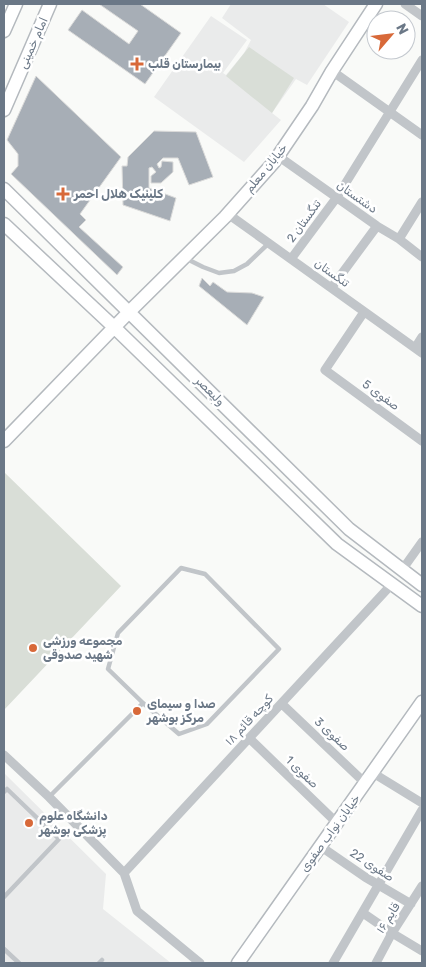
<svg xmlns="http://www.w3.org/2000/svg" width="426" height="967" font-family="Rubik,'Noto Naskh Arabic',sans-serif">
<rect width="100%" height="100%" fill="#f9faf8"/>
<path fill="#eaebeb" d="M231,4H323L349,22L307,85L296,79L272,113L281,120L244,162L154,97L211,16L247,40L223,73L226,75L244,53L251,40L222,18Z
M4,773L106,874L103,909L171,963H4Z"/>
<path fill="#d9ded7" d="M249,47L294,78L272,113L226,76Z
M4,472L121,586L4,710Z"/>
<path fill="#a7aeb6" stroke="#dbdbda" d="M99,4H140L181,33L145,84L68,30L82,10L129,44L138,31Z
M36,76L121,157L80,214L86,220L79,227L123,267L117,275L11,174L18,166V154L7,140Z
M154,131L196,132L213,177L189,185L178,158H163L157,164L159,168L161,167L162,161L173,162V172L161,183H151V176L156,172L152,167L149,168V188L176,198L170,221L123,205L122,166H127L128,157Z
M202,278L210,286L213,282L227,292L252,293L264,297L247,325L199,286Z"/>
<g fill="none" stroke-linecap="round" stroke-linejoin="round">
<g stroke="#b4b9be" stroke-width="15">
<path id="secondary" d="M4,31L16,4
M4,110L50,4
M4,189L349,529L422,585
M4,224L115,328L337,544L422,606
M4,441L129,312L225,217L274,162L312,106L332,71L376,4
M238,963L422,702"/>
</g>
<path stroke="#c1c5c9" stroke-width="4.5" d="M185,258L203,267L219,273L234,271L247,264L269,243
M4,792L7,789L59,839L4,897
M49,797L143,703L179,734L207,724L279,649L205,574L181,568L118,633L108,669L143,703
M4,949L19,963
M99,963L102,960"/>
<path stroke="#c1c5c9" stroke-width="9" d="M405,4L422,16
M332,71L422,135
M278,156L377,226L399,239L422,257
M228,214L422,353
M399,239L422,202
M291,259L337,197L422,60
M332,287L377,226
M364,312L325,370L422,441
M415,348L422,337
M402,570L422,542
M282,704L365,783
M250,739L337,823
M4,755L49,797L124,873L137,911L200,963
M373,773L422,803
M320,846L365,877L411,904
M124,873L392,584
M363,913L392,933L422,951
M333,963L422,810
M376,963L392,933L422,886"/>
<use href="#secondary" stroke="#fff" stroke-width="12"/>
</g>
<g fill="#d86939" stroke="#fff" stroke-width="2">
<path d="M134.5 56.5h5v5h5v5h-5v5h-5v-5h-5v-5h5z"/>
<path d="M60.5 186.5h5v5h5v5h-5v5h-5v-5h-5v-5h5z"/>
<circle cx="33" cy="648" r="5"/>
<circle cx="137" cy="711" r="5"/>
<circle cx="29" cy="823" r="5"/>
</g>
<g text-anchor="middle" dominant-baseline="central" stroke-width="5" stroke-linejoin="round" paint-order="stroke">
<g font-size="12" fill="#6b7887" stroke="#fff">
<text transform="translate(33 43) rotate(-66)">امام خمینی</text>
<text transform="translate(266 168) rotate(-51)">خیابان معلم</text>
<text transform="translate(357 197) rotate(35)">دشتستان</text>
<text transform="translate(304 221) rotate(-54)">تنگستان 2</text>
<text transform="translate(332 273) rotate(35)">تنگستان</text>
<text transform="translate(210 391) rotate(45)">ولیعصر</text>
<text transform="translate(381 395) rotate(36)">صفوی 5</text>
<text transform="translate(249 720) rotate(-47)">کوچه قائم ۱۸</text>
<text transform="translate(332 734) rotate(43)">صفوی 3</text>
<text transform="translate(302 772) rotate(44)">صفوی 1</text>
<text transform="translate(330 833) rotate(-54)">خیابان نواب صفوی</text>
<text transform="translate(372 865) rotate(33)">صفوی 22</text>
<text transform="translate(388 918) rotate(-58)">قایم ۱۶</text>
</g>
<g font-size="12" font-weight="bold" fill="#6b7887" stroke="#fff" text-anchor="start">
<text x="148" y="64">بیمارستان قلب</text>
<text x="74" y="194">کلینیک هلال احمر</text>
<text x="43" y="641">مجموعه ورزشی<tspan x="43" dy="14">شهید صدوقی</tspan></text>
<text x="147" y="704">صدا و سیمای<tspan x="147" dy="14">مرکز بوشهر</tspan></text>
<text x="39" y="816">دانشگاه علوم<tspan x="39" dy="14">پزشکی بوشهر</tspan></text>
</g>
</g>
<rect width="426" height="967" fill="none" stroke="#6b7887" stroke-width="10"/>
<g transform="translate(391 35) rotate(62)"><circle r="24" fill="#ffffff" stroke="#c4c9cf"/>
<path d="M0-4L9 19L0 12L-9 19Z" fill="#d86939"/>
<text y="-8" font-size="14" font-weight="bold" text-anchor="middle" fill="#6b7887">N</text>
</g>
</svg>
